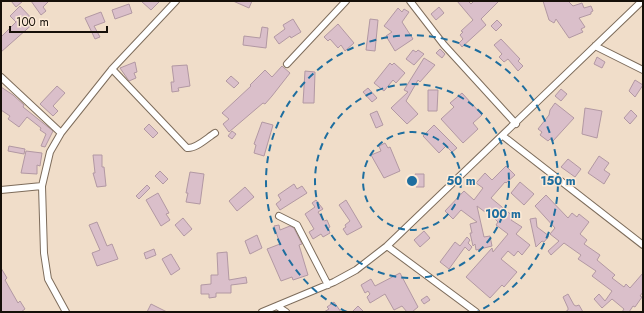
<svg xmlns="http://www.w3.org/2000/svg" width="644" height="313" font-family="Jost,sans-serif">
<rect width="100%" height="100%" fill="#f0ddc9"/>
<path fill="#dabfca" stroke="#b298a3" d="M11,1H23L16,7Z
M31,1H49L43,7L46,11L41,15Z
M141,1H160L151,10Z
M233,1H252L249,8Z
M457,1H468L471,4L474,1H499L481,19L486,25L462,47L459,43L463,39L460,35L463,32L461,31L473,20Z
M543,1H568L573,6L582,3L584,8L591,6L593,11L591,12V14L579,18L585,27L581,29L583,32L569,38L556,19L554,23L549,20Z
M129,4L132,13L115,19L112,10Z
M20,6L35,22L1,52V37L16,22L10,16Z
M439,7L444,13L436,20L431,14Z
M398,8L402,12L404,9L409,12L402,22L413,39L395,51L386,36L392,32L384,26Z
M101,12L105,22L94,26L100,37L95,39L85,18Z
M293,19L301,32L291,38L290,36L279,44L274,37L285,29L283,25Z
M370,19L378,20L375,51L366,50Z
M497,20L502,25L496,31L491,26Z
M338,24L354,43L345,51L341,45L338,48L330,39L328,41L324,37Z
M262,27L268,28L266,48L243,45L244,36L260,38Z
M501,39L520,59L518,61L523,66L518,71L508,59L504,62L499,57L502,54L494,45Z
M440,49L445,54L442,58L436,53Z
M413,50L416,52L418,50L424,54L414,65L406,59Z
M597,57L605,62L602,68L594,64Z
M424,58L435,65L420,82L418,80L406,101L418,114L407,124L391,108L408,92L404,90Z
M135,62L137,72L134,73L136,78L129,81L120,68Z
M390,63L392,65L394,63L405,73L396,83L393,80L384,91L374,83Z
M187,65L190,86L178,88L179,91L172,92L171,82H174L172,66Z
M282,66L290,73L272,96L265,104L263,103L229,132L223,124L229,119L222,113L251,86L250,85L265,70L272,77Z
M305,71L315,72L314,103H303Z
M231,76L239,83L234,88L226,81Z
M635,80L643,85L635,97L629,91Z
M57,86L65,93L53,106L58,111L53,116L40,104Z
M1,87L13,95L24,105L23,107L53,131L45,147L41,146L46,134L40,130L41,128L27,117L19,127L8,119L10,116L1,110Z
M368,88L377,98L372,102L363,92Z
M561,89L567,94L561,101L555,96Z
M428,90H438L437,111H428Z
M462,93L482,115L473,123L478,129L463,143L441,119L454,107L450,103Z
M555,103L574,118L553,141L550,139L548,141L540,135L542,132L538,129L549,115L550,110Z
M585,108L602,111L597,138L582,134Z
M631,110L637,116L630,124L624,118Z
M377,111L383,125L376,128L370,114Z
M262,122L273,125L264,156L254,153L256,145L254,144Z
M149,124L158,133L153,138L144,129Z
M434,125L457,148L452,152L446,146L439,153L423,136Z
M232,131L236,134L232,139L228,136Z
M385,143L388,148L390,147L400,171L384,178L371,155L381,151L379,146Z
M9,146L25,149L24,154L8,151Z
M26,151L42,153L40,166L37,165V174L21,173Z
M93,155H102V167H104L106,186L97,187L93,173H95Z
M599,156L609,163L604,170L610,174L604,184L588,173Z
M568,159L581,169L575,177L561,167Z
M506,166L515,175L506,183L505,182L491,198L514,217L511,220L522,227L516,234L530,245L522,255L518,251L514,256L508,251L501,259L517,272L504,287L502,285L490,298L466,277L492,248L493,252L508,234L496,225L498,222L487,211L485,212L477,206L484,237L490,236L492,246L476,250L475,244L473,246L470,233H472L470,224L477,222L461,210L453,219L445,211L464,191L474,200L483,188L476,183L485,173L492,180Z
M160,171L168,179L163,184L155,176Z
M190,172L204,174L200,204L186,202L188,193H186Z
M415,174H424V187H416Z
M520,182L534,194L524,205L511,193Z
M294,184L297,189L302,186L307,193L280,210L276,204L281,200L278,195Z
M147,185L150,188L139,199L136,196Z
M245,187L254,197L237,211L229,201Z
M158,193L169,213L166,214L170,220L161,226L146,200Z
M546,195L568,218L572,213L577,217L579,214L589,222L580,234L587,240L584,244L600,255L597,260L615,275L612,278L624,287L626,284L630,288L643,273V292L640,296L642,297L635,307L633,306L629,312H622L624,309L612,299L602,308L594,299L599,294L605,301L612,291L592,276L596,271L578,259L581,255L564,243L551,255L548,251L559,241L550,234L555,228L535,206Z
M316,200L323,209L318,212L324,221L327,220L330,227L328,228L330,233L323,237L321,234L313,239L309,232L314,229L305,214L315,207L312,203Z
M346,200L362,227L347,235L343,229L346,227L345,225L350,221L339,205Z
M183,218L192,229L184,236L175,225Z
M536,218L537,227L549,236L544,242L542,241L536,247L530,219Z
M97,222L107,246L112,244L118,259L97,266L92,253L100,250L89,225Z
M279,225L280,230L290,226L294,228L302,244L299,245L308,275L293,280L292,277L281,281L267,249L280,244L274,226Z
M424,231L430,238L420,247L414,240Z
M257,235L262,248L250,254L245,241Z
M467,237L470,240L468,243L472,247L469,251L465,247L449,269L440,262L455,242L460,246Z
M154,249L156,255L146,259L144,253Z
M227,252L229,280L246,277L247,283L231,285V293H216V297L209,298V294H201V285L211,284V275H218L217,253Z
M171,254L180,269L171,275L162,259Z
M1,268L7,278L5,280L10,289L18,303L20,301L25,309L21,312H1Z
M400,273L418,307L412,312H407L402,306L394,310L385,294L370,303L367,297L370,294L368,291L365,293L361,285L371,279L375,286Z
M568,294L574,305L576,306L579,305L583,312H565L568,310V308L563,297Z
M427,296L430,300L424,304L421,300Z
M334,302L341,312H324L329,309L327,307Z
M151,304L167,312H147Z
M358,306L364,312H352Z"/>
<g fill="none" stroke-linecap="round" stroke-linejoin="round">
<g stroke="#7d6c5b" stroke-width="8">
<path id="street" d="M410,1L444,45L516,124
M595,46L643,70
M287,64L346,1
M112,69L187,148C196,149 207,138 215,133
M1,77L61,133
M503,136L643,245
M1,190L42,186
M279,216L297,225L328,285
M387,246L476,312
M277,306L286,312
M66,312L48,279L44,253L42,186L50,152L61,133L112,69L176,1
M262,312L334,282L356,270L387,246L642,1"/>
</g>
<use href="#street" stroke="#fff" stroke-width="6"/>
</g>
<g fill="none" stroke="#1e6e9f" stroke-width="2" stroke-dasharray="7 5">
<circle cx="412" cy="181" r="49"/>
<circle cx="412" cy="181" r="97"/>
<path d="M347 312A146 146 0 1 1 477 312"/>
</g>
<circle cx="412" cy="181" r="6" fill="#1e6e9f" stroke="#fdead6" stroke-width="2"/>
<g font-size="12" text-anchor="middle" font-weight="bold" fill="#1e6e9f" stroke="#fdead6" stroke-width="3" stroke-linejoin="round" paint-order="stroke">
<text x="461" y="185">50 m</text>
<text x="558" y="185">150 m</text>
<text x="503" y="218">100 m</text>
</g>
<rect width="644" height="313" fill="none" stroke="#161009" stroke-width="4"/>
<path d="M10 26v6h97v-6" fill="none" stroke="#161009" stroke-width="2"/>
<text x="16" y="26" font-size="12" fill="#161009" stroke="#fdead6" stroke-width="3" paint-order="stroke">100 m</text>
</svg>
